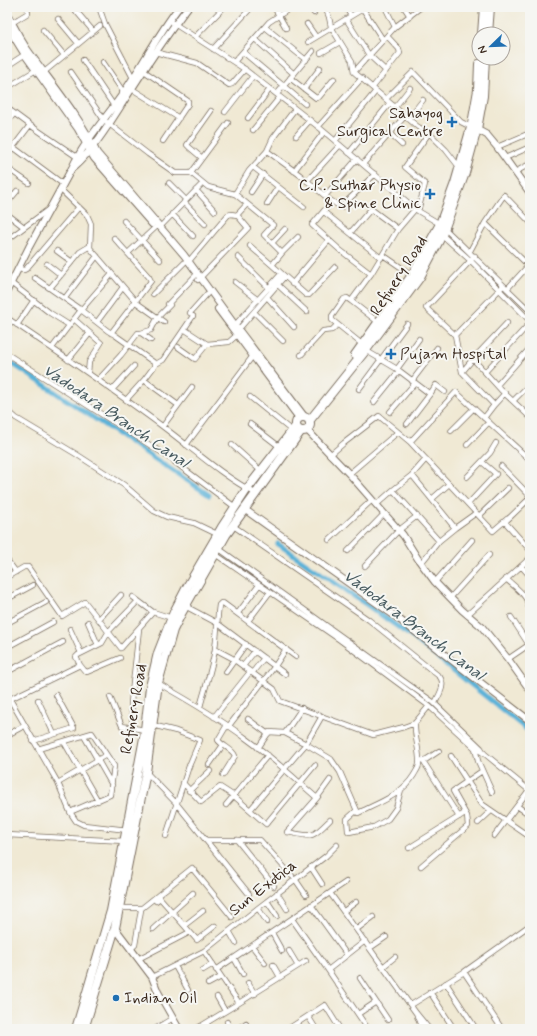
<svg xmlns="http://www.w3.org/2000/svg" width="537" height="1036" font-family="Mynerve,sans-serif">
<rect width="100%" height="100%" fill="#f6f6f2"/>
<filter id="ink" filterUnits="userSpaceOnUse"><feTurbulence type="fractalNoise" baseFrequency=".025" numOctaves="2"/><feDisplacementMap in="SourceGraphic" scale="8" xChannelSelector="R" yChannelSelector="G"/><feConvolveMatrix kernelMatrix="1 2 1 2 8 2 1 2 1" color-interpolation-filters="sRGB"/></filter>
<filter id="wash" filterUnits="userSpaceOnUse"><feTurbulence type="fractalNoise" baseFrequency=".012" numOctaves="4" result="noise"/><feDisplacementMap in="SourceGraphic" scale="16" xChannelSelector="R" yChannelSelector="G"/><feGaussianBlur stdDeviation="0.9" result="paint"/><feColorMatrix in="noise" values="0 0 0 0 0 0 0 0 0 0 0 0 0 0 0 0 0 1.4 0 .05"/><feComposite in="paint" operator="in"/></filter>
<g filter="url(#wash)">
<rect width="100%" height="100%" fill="#f0e9d4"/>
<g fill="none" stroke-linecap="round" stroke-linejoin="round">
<path stroke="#5cb2d8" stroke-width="5" d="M7,360L209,495
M278,544L367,605L415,639L530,732"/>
</g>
</g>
<g filter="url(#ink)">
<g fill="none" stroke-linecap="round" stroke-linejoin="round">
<g stroke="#7a6d5e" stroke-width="6">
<path id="minor" d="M99,7L105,24L133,78
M274,7L286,28
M310,7L314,13
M325,7L329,17L331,27L352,61L354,72L418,127L429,133L446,150L460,168
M346,7L351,16
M385,7L395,27
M404,7L410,16
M363,9L383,40
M76,11L93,31
M58,19L78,43
M346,19L369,55L386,71
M173,23L243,68L321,129L418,211L440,224L530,311
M10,24L28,13L27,7
M307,24L316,37
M265,27L306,60
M43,30L64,55
M195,37L224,7
M255,39L294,74
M308,42L366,7
M213,49L249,10
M155,52L197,63L229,85L232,84L245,69
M243,52L305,104
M321,53L340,42
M83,60L114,106
M103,62L124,93
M234,62L269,22L292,7
M7,66L27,53
M144,71L188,101V104L163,141
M71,72L104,120L148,154L175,173H191L208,187L235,194L249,171L267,151L300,175L330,200L328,206L312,225L340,250L371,274
M354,72L395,27L421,7
M43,73L100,26
M290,78L316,98L319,97L334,79
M13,84L36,70
M373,87L400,53L399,49L387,36
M132,89L179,118
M304,89L320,68
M277,94L313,51
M386,99L413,72L461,122L471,127
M395,107L410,88
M7,108L30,125
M225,112L253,76
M248,118L270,89
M408,119L423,100
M7,122L14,114
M318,127L362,78
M253,130L280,97
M390,134L402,145
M296,136L310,120
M335,141L376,91
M13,147L63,184
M497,147L530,133
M267,151L273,138L295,109
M349,153L390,103
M7,155L30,125L77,157
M202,158L189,147L187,145L211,111
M505,158L530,147
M363,164L405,116
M253,167L304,207
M7,168L29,183
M294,171L324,132
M515,172L530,164
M191,173L228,123
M307,181L340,145
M169,183L186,200
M60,189L87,215L91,224L90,248L137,303L164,322
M196,190L215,211
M251,192L263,174
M235,194L273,225L264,235L282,253L272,265L306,295H309L335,267
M325,196L357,159
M330,200L341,207L375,174
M184,202L205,224
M7,203L17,191
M267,204L278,187
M418,211L425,184L405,167L429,133
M324,212L381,258
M7,214L24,227
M172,214L193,236
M124,221L160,260
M485,223L504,195L530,222
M160,227L203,183
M398,229L416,208
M350,233L371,209L398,229L371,274L351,301L378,322
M441,234L471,261L530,321
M7,240L49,209
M272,243L285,229
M250,246L272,265
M57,251L72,262
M470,251L485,223L530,267
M128,253L158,225
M282,253L298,237
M383,255L412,275
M475,256L426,308L455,335L503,286
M238,257L269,288
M189,261L228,215L231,214L237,215
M47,264L61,275
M18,269L24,270L26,269L79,207
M35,278L81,310L112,274
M198,280L248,228L237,215L247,204
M235,282L258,300
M11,283L50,313L69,325
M292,284L329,240
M278,285L307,312
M50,288L80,252L90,246
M507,289L528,266
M153,294L185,262
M267,297L294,327
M65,298L97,256
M351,301L347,298L344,299L332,316V320L363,345
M168,304L195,276
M254,312L283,341
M190,313L207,294
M7,318C59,353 111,388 162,426C193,449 221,475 255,493
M74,319L101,343L89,362L88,373
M97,322L123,287
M17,325L34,300
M235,325L281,274
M184,329L207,344
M238,330L284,277
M111,333L151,281L149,277L114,238
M141,333L151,330L158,317L170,305
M455,335L462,372
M178,347L195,359L207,344L229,342L238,334
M52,348L81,310L108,331L115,335L156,364L144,380L178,405
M365,350L397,369L430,394L436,385L445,392
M7,354L164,454L235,507
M301,355L323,331L332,330L337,325
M473,359L507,323
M68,360L90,333
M156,364L163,360L193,316
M397,369L419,339
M485,372L530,323
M98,380L121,355L138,333H141L151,340
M412,381L437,348
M497,385L530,348
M359,389L407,324
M112,390L134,366
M250,397L292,431
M126,400L144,380
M513,401L530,384
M374,402L399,371
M494,405L505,393
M7,410L16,418L76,454L124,485L154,511L167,517L194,523L217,534
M390,412L415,383
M484,418L494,405L462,372L473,359L501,390L530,417
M250,424L280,447
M407,424L430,394
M163,426L192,387
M451,431L474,408
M410,442L493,531L507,519
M186,445L252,357
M232,445L261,471
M467,445L489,422
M330,455L344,443L379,416L410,442L456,392L530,460
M501,466L530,496
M349,474L398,432
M412,475L426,459
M467,477L490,453L496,443
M530,498L505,522L530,550
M432,499L449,484
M468,504L496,474L482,462
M376,505L393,490
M479,516L508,488
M232,525L369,620L440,677C446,685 439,695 435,703
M329,540L372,500
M439,541L455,528L476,513
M526,545L530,541
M218,548L433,702L481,748L484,753
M348,551L384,514
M215,554L340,640L429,706L475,748L485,754L530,791
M7,560L16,572
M421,563L439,541L393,490L412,475L455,528
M365,566L398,531L417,516
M521,566L530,576
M7,577L24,567H28L62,616L85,602L121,648L153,612L172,618
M506,579C512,584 525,594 527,601C528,604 528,606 530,610
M435,582L472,540
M133,597L153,612
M450,598L489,555
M7,599L33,585
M185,606L217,623L285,674
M238,613L259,585
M467,615L530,558
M511,617L529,645
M99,619L121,595
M248,621L270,592
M88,622L98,645
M7,623L46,602
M70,629L81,653
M7,647L53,622
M215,649L232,658L274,689L280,701L373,735L404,727L415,723L429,706
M508,659L530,644
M80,665L84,670L87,672L120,658
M243,666L255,651
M7,672L63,642
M226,672L246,644
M252,673L264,658
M156,682C188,700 219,718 247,739C272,757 294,778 317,798L287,832
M524,682L530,677
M7,694L58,783L70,812L76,821L84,825L128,830
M110,697L122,726L145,730
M10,699L80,665L76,657L78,655L102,643L109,631L138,601
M38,700L54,734
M200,707C205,688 212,669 215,649C217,634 217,619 219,605L221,603H223L296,657
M214,717L250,672
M248,719L268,734
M152,725L176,731L200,740L189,766L166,836
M228,727L275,666L286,649
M133,728L131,702L139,629
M285,733L302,708
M7,735L24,726
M84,736L112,785
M33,741L74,728L56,695
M64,742L98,801
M258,748L269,732L285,733L306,744L331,759L340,772L358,813C378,803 402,795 414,775C416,771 419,768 419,764C420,750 414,737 415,723
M475,748L478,761L492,792
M38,749L92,733L114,766L110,795L70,812
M451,756L482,804L530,837
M421,761L427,759L439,751
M423,761L459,817
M209,765L223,745
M146,772L176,803L249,894
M223,775L235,756C233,749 222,746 218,740L227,725
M58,783L106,755
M183,783L201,802L220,787L234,796L266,824L315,765
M189,791L210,771
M317,798L330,780
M226,805L268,755
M517,806L530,815
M250,810L298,753L306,744L322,716
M356,811L347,819L348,831L349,832L374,827L388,819L396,808L401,790
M478,823L491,811
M287,832C314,837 311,839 330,820
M7,835L125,841
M494,836L529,790
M205,840H260L292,876
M237,840L274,886
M409,848L465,813
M421,866L468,826L467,816L453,791L482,771
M311,867L322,884
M295,879L306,895
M277,893L287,909
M330,893L416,1013L429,1029
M156,901L160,898L197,940L215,926
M267,901L277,916
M311,905L347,955
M119,908H142L192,868L232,917
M258,908L267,922
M344,911L356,902
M292,919L328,970L365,941
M185,925L203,911
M153,929L193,893
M357,929L373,917
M229,931L236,943
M272,933L282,951
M252,946L265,963
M370,948L386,937
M131,949L135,945L141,910
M204,951L239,1003
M289,951L298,966
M234,958L243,974
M138,959L190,932
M273,965L280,977
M175,966L188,990
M384,966L395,957
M203,970L213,964
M216,970L346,882
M328,970L368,1029
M464,972L502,1029
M152,977L204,951L258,908L326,856L337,845
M360,978L388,1020
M248,983L255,994
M446,983L476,1029
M208,984L221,977
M430,992L454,1029
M217,997L225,1011
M411,1005L464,972L530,925
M358,1014L376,1002
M308,1016L316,1029
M417,1016L422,1029
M227,1022L231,1029
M206,1023L210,1029
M155,1029L173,1018
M196,1029L239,1003L306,961
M237,1029L246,1023
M288,1029L325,1005L340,1029"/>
</g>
<g stroke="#7a6d5e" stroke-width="8">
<path id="tertiary" d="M7,14C14,25 19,38 27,49C51,83 79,115 97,153L184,255L235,325L304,416
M7,26L25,55L78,129L94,158L152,224
M474,128L487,135L497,147L530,193
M74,167C93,150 108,126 122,104C143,71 164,38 188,7
M7,291L29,247L72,168C84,141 107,117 124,92C143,64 158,34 179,7
M218,309L299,418
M307,430L352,477L403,535L418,559L435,582L462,610L482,627L508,659L530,690
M244,509L395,616L530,721
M115,928L152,977L158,992L179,1029"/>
</g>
<g stroke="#7a6d5e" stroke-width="10">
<path id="primary" d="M482,34L484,7
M488,34L490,7
M355,355L412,275L440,224L455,183L472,124L478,90L479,64
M296 424a7 7 0 1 1 14 0a7 7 0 1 1-14 0Z
M310,420L366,350L420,277L442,235L465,173L477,129L483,96L485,58
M76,1029L111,911L144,738L150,687L158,653L174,612L187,587L222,527L247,489L296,426
M84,1029L115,928L146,772L158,683L173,630L182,612L226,535L301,431"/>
</g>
<use href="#minor" stroke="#fff" stroke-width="4.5"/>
<use href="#tertiary" stroke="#fff" stroke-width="6"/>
<use href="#primary" stroke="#fff" stroke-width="8"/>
</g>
</g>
<g fill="#1f6fb2" stroke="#f6f6f2" stroke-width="1.5">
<path d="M450 116h4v4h4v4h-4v4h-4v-4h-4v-4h4z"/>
<path d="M428 188h4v4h4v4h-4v4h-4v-4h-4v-4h4z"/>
<path d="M389 348h4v4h4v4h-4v4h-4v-4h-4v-4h4z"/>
<circle cx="116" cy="998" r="4"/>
</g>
<g text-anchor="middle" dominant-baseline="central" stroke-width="4" stroke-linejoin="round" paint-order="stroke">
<g font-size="16" fill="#3b2a1e" stroke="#f6f6f2" text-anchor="end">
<text x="443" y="113">Sahayog<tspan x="443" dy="18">Surgical Centre</tspan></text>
<text x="421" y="185">C.P. Suthar Physio<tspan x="421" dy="18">&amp; Spine Clinic</tspan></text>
<text x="400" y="354" text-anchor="start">Pujam Hospital</text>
<text x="124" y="998" text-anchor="start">Indian Oil</text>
</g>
<g font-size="16" fill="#3b2a1e" stroke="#f6f6f2">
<text transform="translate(399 276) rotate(-57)">Refinery Road</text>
<text transform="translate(134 709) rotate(-80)">Refinery Road</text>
<text transform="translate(263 888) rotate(-38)">Sun Exotica</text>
</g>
<g font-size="17" font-style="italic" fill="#475a5f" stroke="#f6f6f2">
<text transform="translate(116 416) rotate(34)">Vadodara Branch Canal</text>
<text transform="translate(414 625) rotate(37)">Vadodara Branch Canal</text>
</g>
</g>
<rect width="537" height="1036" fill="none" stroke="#f6f6f2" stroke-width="24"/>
<g transform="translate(491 46) rotate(247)"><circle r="19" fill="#f6f6f2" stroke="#aba49d"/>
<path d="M0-3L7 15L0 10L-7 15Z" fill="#1f6fb2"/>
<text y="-6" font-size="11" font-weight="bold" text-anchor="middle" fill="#3b2a1e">N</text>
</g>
</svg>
